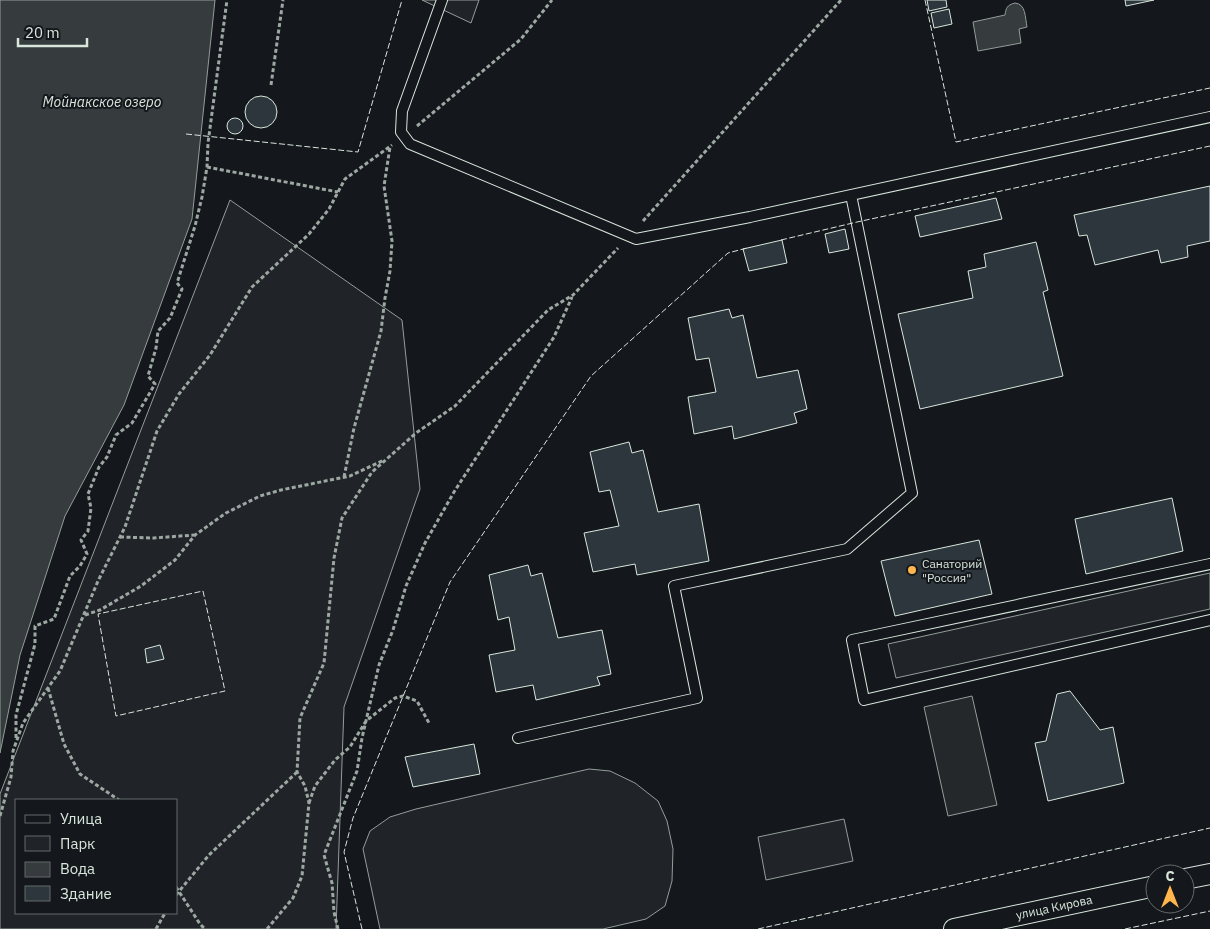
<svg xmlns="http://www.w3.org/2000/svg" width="1210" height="929" font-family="'IBM Plex Sans',sans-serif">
<rect width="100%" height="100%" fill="#14181c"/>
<path fill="#202428" stroke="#939e99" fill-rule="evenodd" d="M422,0H479L471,23Z
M230,200L402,320L420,489L344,707L336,929H0V794ZM16,800H176V913H16Z
M1210,573V609L896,678L888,644Z
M589,769L610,771L635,783L658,801L667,821L673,849L672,881L665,906L646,919L603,929H380L363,849L370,831L390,817L416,809Z
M844,819L853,861L766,880L758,837Z"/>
<path fill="#24282b" stroke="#939e99" d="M972,696L997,805L948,816L924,707Z"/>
<path fill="#363b3e" stroke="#939e99" d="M0,0H215L192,219L124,405L65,516L20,655L0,753Z
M1015,3C1026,4 1025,17 1027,27L1019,29L1021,43L978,51L973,22L1005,15C1006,8 1007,5 1015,3Z"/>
<path fill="#2c363c" stroke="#d8e6dc" d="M927,0H946L947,7L929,11Z
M1125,0H1154L1126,6Z
M949,9L952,24L934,28L931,13Z
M245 112a16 16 0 1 1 32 0a16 16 0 1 1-32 0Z
M227 126a8 8 0 1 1 16 0a8 8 0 1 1-16 0Z
M1210,186V241L1187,246L1188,257L1161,263L1158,250L1095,265L1087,235L1079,236L1074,215Z
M996,198L1002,219L920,237L915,216Z
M845,229L849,249L829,253L825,234Z
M782,240L787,263L749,271L743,249Z
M1036,242L1048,290L1043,292L1063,376L920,409L898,314L973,298L968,271L986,267L984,254Z
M729,309L732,318L743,315L757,378L798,370L807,409L794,413L797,423L734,439L732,426L694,434L688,397L716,392L709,358L696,360L688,318Z
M629,442L632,453L643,450L658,512L699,504L709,561L637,575L635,564L593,572L584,533L619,526L610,490L599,492L590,452Z
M1172,498L1183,551L1086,574L1075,519Z
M979,540L992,594L895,616L881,561Z
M528,565L531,576L542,573L558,638L602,630L611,674L597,677L600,685L536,700L533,685L496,692L489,655L515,650L509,617L498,620L489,575Z
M160,645L164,659L147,663L145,649Z
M1070,691L1100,730L1113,727L1124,783L1048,801L1035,743L1046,741L1057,694Z
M474,744L480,774L413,787L405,757Z"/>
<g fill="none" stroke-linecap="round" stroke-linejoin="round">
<g stroke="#d8e6dc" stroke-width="12">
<path id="service" d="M442,0L402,111L401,132L410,144L636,239L750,217L1210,117
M1210,564L852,640L864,700L1210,620
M518,738L697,698L674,586L847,549L912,493L851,195"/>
</g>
<g stroke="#d8e6dc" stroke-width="22">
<path id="minor" d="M1185,879L1210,874
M954,929L1155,886"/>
</g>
<path stroke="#9da8a2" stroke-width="3" stroke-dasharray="4 2.5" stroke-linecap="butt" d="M271,85L283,0
M417,126L521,39L552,0
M207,167L338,192
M643,221L841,0
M344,477L354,428L381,331L385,298L390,271L392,241L384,186L390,147
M120,537L154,538L194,535
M85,615L100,610L141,586L175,560L195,535L226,513L260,496L281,490L350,476L384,460
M48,688L64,744L80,774L119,800
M16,738V715L35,644V626L54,619L70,576L80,566L87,554L81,540L88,531L91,508L88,494L99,467L107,457L116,435L132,423L155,384L148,376L156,348L158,331L170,318L182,289L177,283L195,226L202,197L207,167L208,143L227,0
M309,803L315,786L335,760L350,747L366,721L395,698L403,696L417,701L429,723
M0,816L11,777L13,751L23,723L60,671L98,581L125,527L157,431L179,394L210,355L252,287L309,234L329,209L345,179L392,145
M176,887L200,924L205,929
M176,895L209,855L297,772
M156,929L165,913
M267,929L293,898L302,876L309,803L305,786L297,772L300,718L324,663L334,558L342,518L372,472L416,433L455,406L548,310L573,295L618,248
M338,929L334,912L332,883L324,855L357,771L362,738L379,665L393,630L406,586L425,543L454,492L554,337L572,297"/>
<use href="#service" stroke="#14181c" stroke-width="10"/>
<use href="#minor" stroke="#14181c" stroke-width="20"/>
<path stroke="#d8e6dc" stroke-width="1" stroke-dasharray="6 2.5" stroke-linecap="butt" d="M925,0L956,142L1210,88
M186,134L358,152L402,0
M781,240L857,222L1210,146
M203,591L225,691L116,716L98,614Z
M362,929L344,852L353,818L450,582L591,376L728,253L747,248
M758,929L1210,828
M1125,929L1210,911"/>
</g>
<circle fill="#ffb74d" stroke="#14181c" stroke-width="2" cx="912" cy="570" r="5"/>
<g text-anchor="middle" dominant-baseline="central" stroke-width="4" stroke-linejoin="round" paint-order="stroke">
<g font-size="12" fill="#d8e6dc" stroke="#14181c" text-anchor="start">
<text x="922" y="563">Санаторий<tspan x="922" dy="14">"Россия"</tspan></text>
</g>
<g font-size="12" fill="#d8e6dc" stroke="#14181c">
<text transform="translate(1054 907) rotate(-12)">улица Кирова</text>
</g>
<g font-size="14" font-style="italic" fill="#d8e6dc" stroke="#14181c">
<text x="102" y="102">Мойнакское озеро</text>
</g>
</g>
<rect x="15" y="799" width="162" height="115" fill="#14181c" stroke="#626a69"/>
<rect x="25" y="815" width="25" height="8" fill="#14181c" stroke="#626a69"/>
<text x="60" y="824" font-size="15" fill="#d8e6dc">Улица</text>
<rect x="25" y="836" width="25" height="15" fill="#202428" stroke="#626a69"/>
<text x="60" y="849" font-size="15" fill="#d8e6dc">Парк</text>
<rect x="25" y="862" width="25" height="15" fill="#363b3e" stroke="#626a69"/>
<text x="60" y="874" font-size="15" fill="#d8e6dc">Вода</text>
<rect x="25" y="886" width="25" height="15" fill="#2c363c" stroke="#626a69"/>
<text x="60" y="899" font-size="15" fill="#d8e6dc">Здание</text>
<g transform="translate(1170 889)"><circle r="24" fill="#14181c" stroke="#626a69"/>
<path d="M0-4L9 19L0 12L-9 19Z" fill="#ffb74d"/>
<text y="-8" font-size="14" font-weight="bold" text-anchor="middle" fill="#d8e6dc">С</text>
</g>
<path d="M18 38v8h69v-8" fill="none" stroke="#d8e6dc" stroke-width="2.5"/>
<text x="25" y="38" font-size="15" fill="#d8e6dc" stroke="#14181c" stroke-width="4" paint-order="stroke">20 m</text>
</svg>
